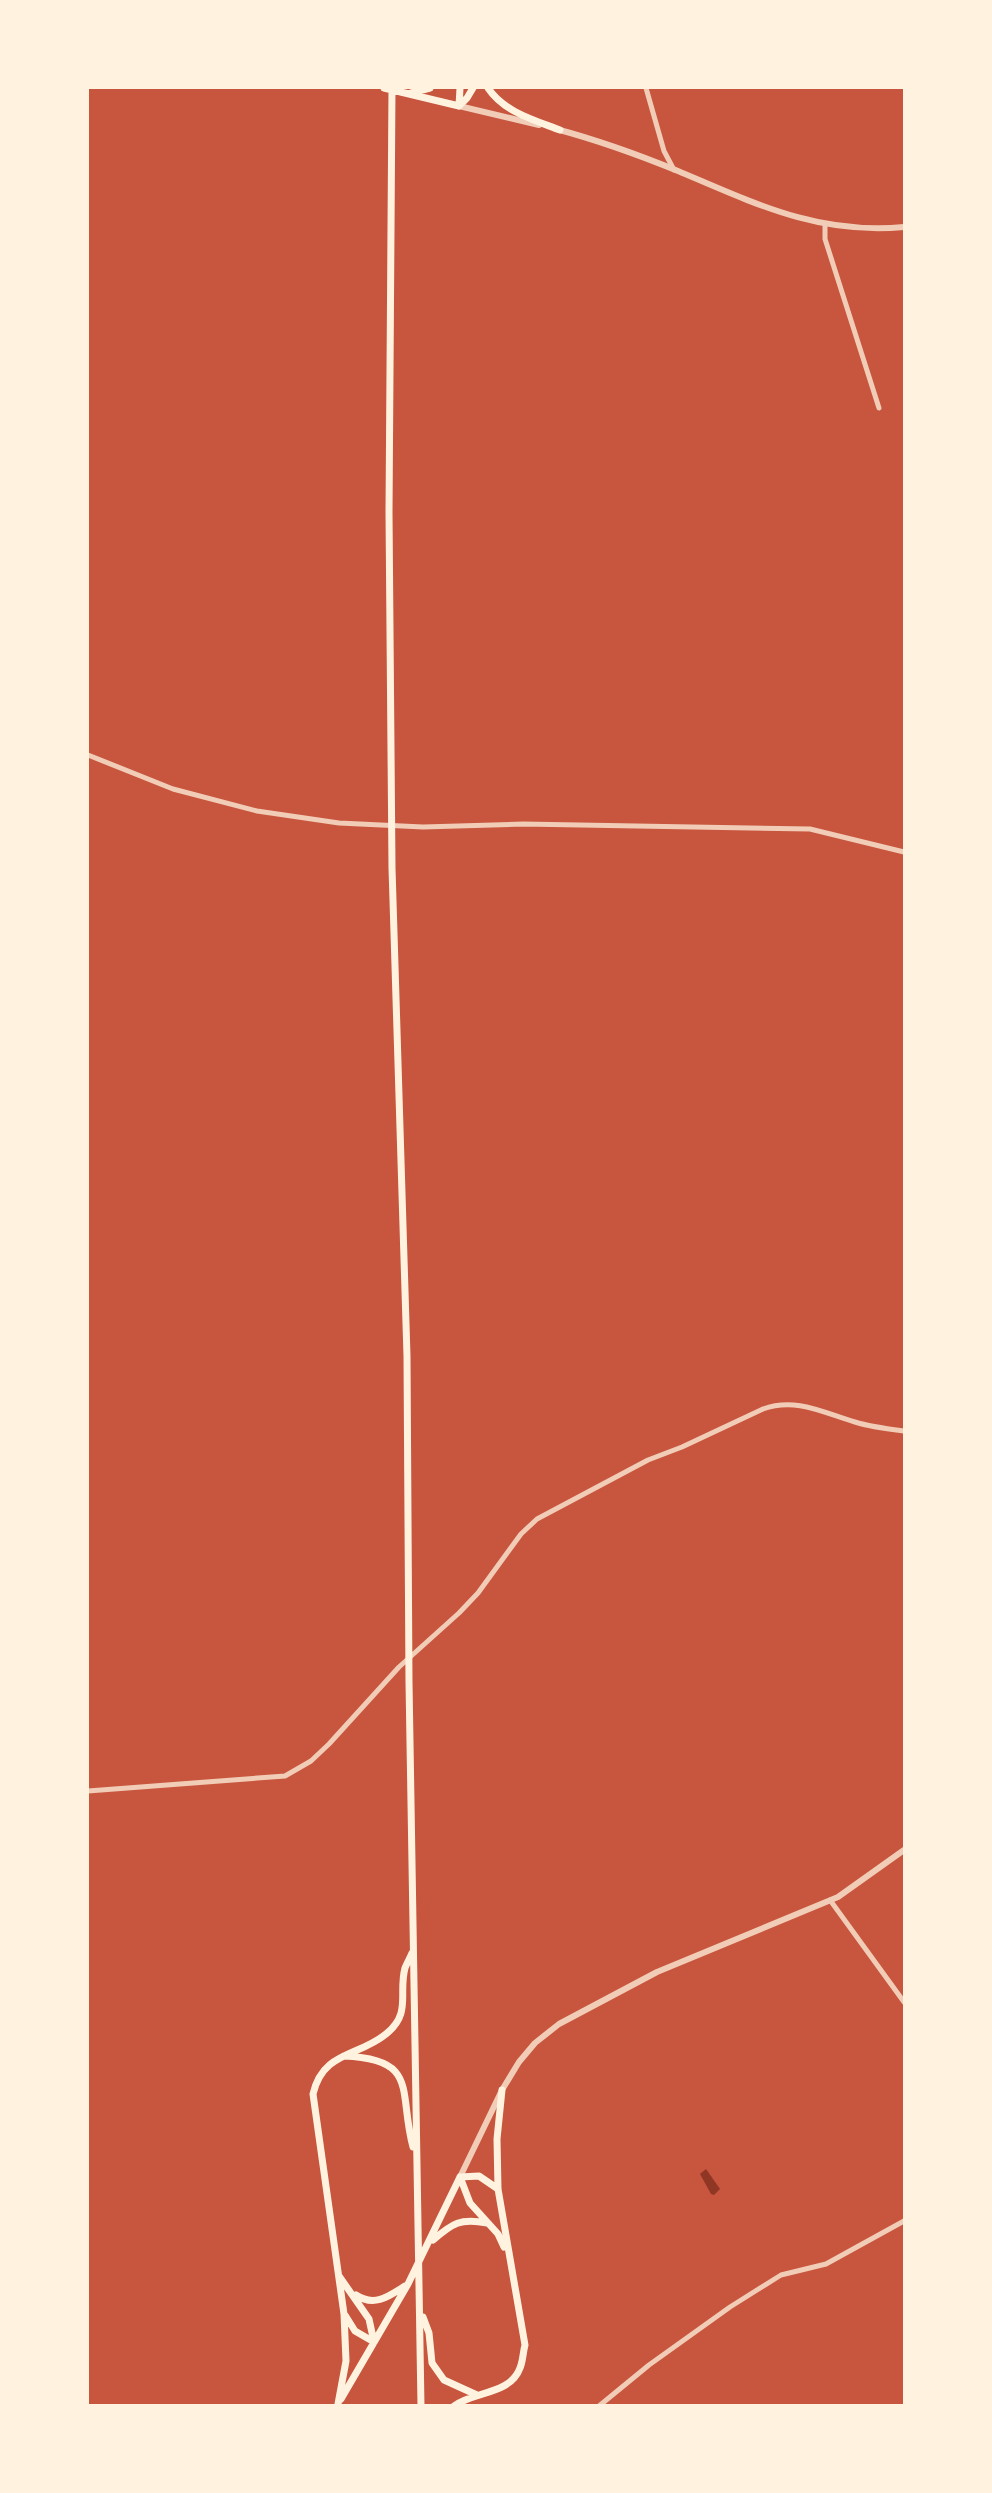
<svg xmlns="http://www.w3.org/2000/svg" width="992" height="2493" font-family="Manrope,sans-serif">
<rect width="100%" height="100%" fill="#c8553d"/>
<path fill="#8f3625" d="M706,2169L720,2189L714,2195L711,2194L700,2174Z"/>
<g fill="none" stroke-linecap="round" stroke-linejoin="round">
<path stroke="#f1ccb7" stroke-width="5" d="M646,88L664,151L674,170
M825,225V239L879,408
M88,755L173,789L257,811L339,823L423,827L523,824L810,829L904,852
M88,1791L285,1776L311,1761L329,1744L399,1667L459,1613L478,1593L521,1534L537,1519L648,1460L682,1447L763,1409C796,1397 824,1413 855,1422C871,1427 888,1429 904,1431
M830,1900L904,2002
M599,2406L649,2365L730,2307L781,2275L826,2264L904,2221"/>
<path stroke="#f1ccb7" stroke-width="6" d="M459,106L539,125
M556,129C597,140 639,155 678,171C756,204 818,235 904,227
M460,2177L502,2090L519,2062L535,2043L559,2024L657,1972L838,1897L904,1850"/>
<path stroke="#fff3e0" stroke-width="7" d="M384,88L459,106
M392,88L389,512L392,868L407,1356L409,1682L421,2406
M488,88C504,112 534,120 560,130
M411,93L430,88
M459,106L467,98L473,88
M459,106L460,88
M344,2056C420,2059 398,2092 413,2147
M460,2177L470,2203L498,2234L504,2247
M460,2177L479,2176L498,2189
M433,2240C453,2223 460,2218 487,2223
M339,2276L369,2319L374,2342
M356,2295C374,2307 388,2297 405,2286
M345,2315L355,2331L374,2342
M423,2317L429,2333L432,2363L444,2380L477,2395
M341,2399L408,2284L460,2177
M338,2404L346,2361L344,2314L313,2094C323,2051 358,2057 386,2034C412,2013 398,1994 405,1968C407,1963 410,1958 412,1953
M454,2406C474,2391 510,2395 520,2368C523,2361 523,2352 525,2345L498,2189L497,2139L502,2090"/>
</g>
<rect width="992" height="2493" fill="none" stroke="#fff3e0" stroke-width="178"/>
</svg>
